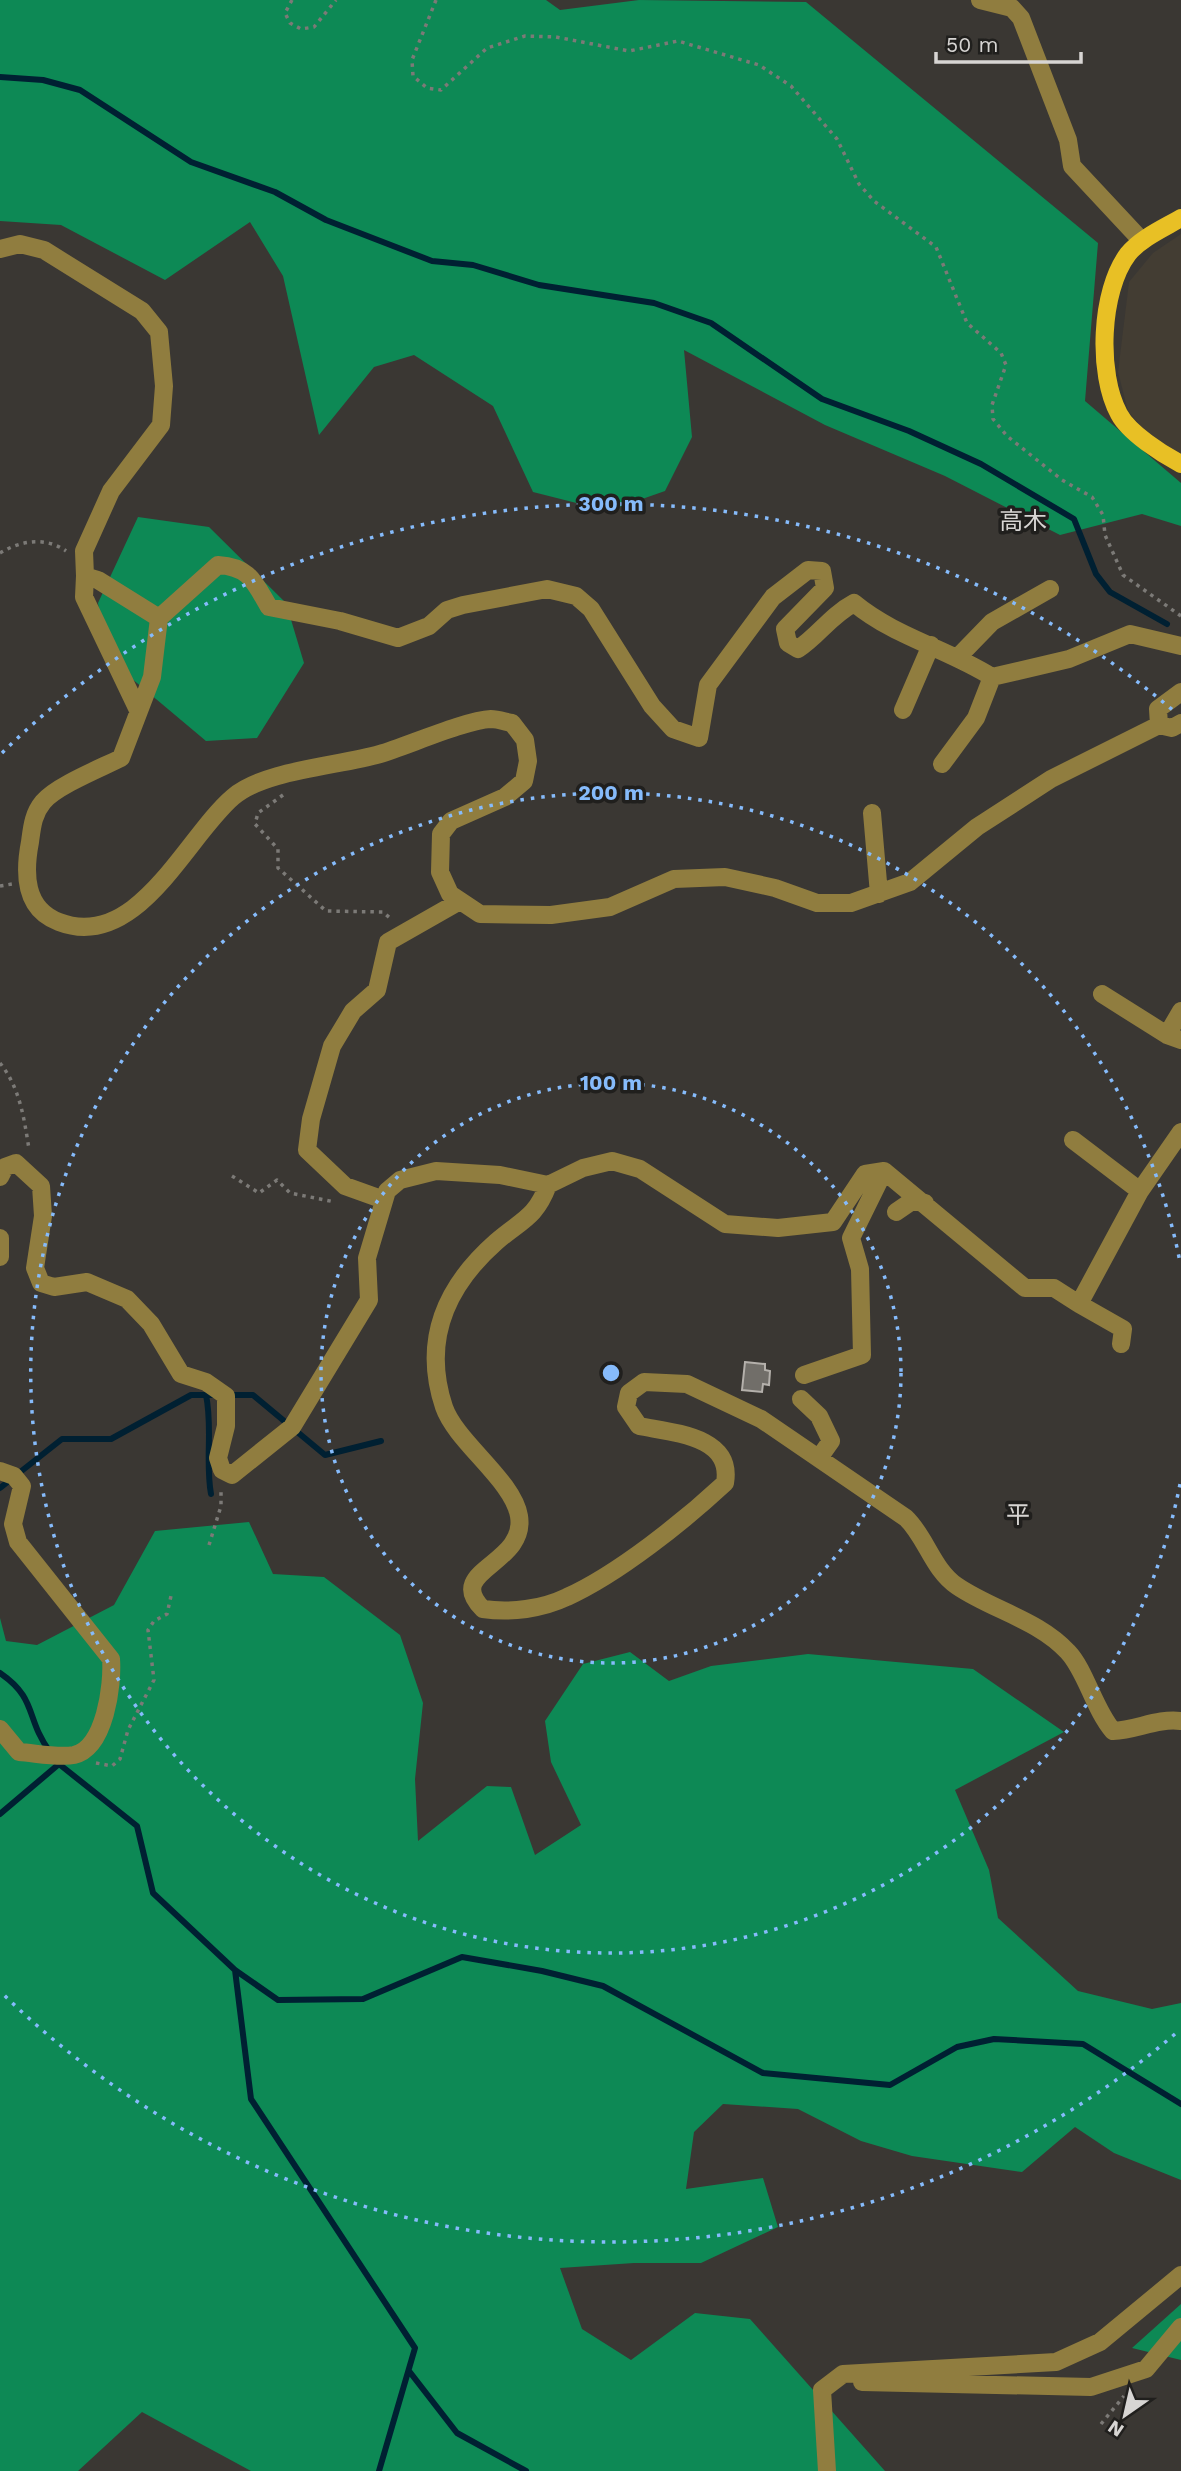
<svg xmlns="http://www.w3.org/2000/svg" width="1181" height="2471" font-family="'Work Sans','Noto Sans JP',sans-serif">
<rect width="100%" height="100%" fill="#3a3733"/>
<path fill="#433d33" d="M1181,234V456L1152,440L1128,411L1118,372L1129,282L1153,253Z"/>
<path fill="#0d8955" d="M0,0H546L560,10L639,0L806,2L1098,243L1085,401L1181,483V526L1142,514L1060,535L945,476L825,425L684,350L692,437L665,491L608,511L533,492L493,406L414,355L374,367L319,435L283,276L250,222L165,280L61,225L0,221Z
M138,517L209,527L286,603L304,663L257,738L206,741L106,657L98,603Z
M249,1522L273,1574L324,1577L400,1635L423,1703L415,1779L418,1841L487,1786L511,1787L535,1855L581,1825L551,1762L545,1721L583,1664L630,1652L669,1681L711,1666L808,1654L973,1669L1064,1732L955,1790L989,1870L998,1918L1078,1991L1152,2009L1181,2003V2180L1114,2153L1075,2127L1022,2172L912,2156L861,2141L798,2109L723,2104L694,2132L686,2189L763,2178L778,2227L701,2263H634L560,2268L582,2329L631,2360L695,2313L750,2319L885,2471H251L142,2412L78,2471H0V1618L6,1641L37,1645L114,1605L155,1531Z
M1181,2304V2360L1132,2348Z"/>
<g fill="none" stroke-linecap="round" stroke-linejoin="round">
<path stroke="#002032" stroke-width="6" d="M0,77L43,80L80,90L191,162L275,192L326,220L432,261L473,265L539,285L654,303L711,323L822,399L909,431L981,464L1074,519L1096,574L1110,592L1167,624
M206,1395C213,1428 205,1461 211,1494
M228,1395H253L325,1455L381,1441
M0,1488L62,1439H111L191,1395H217
M0,1673C38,1699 25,1718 50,1752
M59,1764L137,1826L153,1893L235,1970L251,2099L415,2348L379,2471
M0,1814L59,1764L57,1761
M235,1970L278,2000L363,1999L462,1957L542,1971L603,1986L763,2073L890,2085L957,2047L994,2039L1083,2044L1181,2104
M409,2371L457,2433L526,2471"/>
</g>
<path fill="#716e69" stroke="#b4b0ab" stroke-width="2" d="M745,1362L765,1364V1370L770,1371L769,1385L763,1384L762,1392L742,1390Z"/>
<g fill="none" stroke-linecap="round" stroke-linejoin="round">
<path stroke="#7c7a77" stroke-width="3.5" stroke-dasharray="3.5 5" stroke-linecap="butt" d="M292,0L285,13L290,23L301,29L314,27L336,0
M436,0L412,60L413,76L427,88L441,90L487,48L525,36L556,37L629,51L678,41L759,65L791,86L837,139L859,184L874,201L936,247L967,323L1001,353L1006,365L992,405L993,419L1007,436L1062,480L1092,497L1103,515L1105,535L1123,575L1181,616
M0,553C20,541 45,536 66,551
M283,795L258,813L255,824L278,849V868L326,911L383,912L391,919
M0,886L12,884
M0,1063C20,1088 24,1118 29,1149
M232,1176L259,1193L277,1180L290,1193L335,1202
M209,1545L221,1506V1489
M96,1763L112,1766L120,1759L128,1730L154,1680L148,1630L154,1621L167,1614L171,1596
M1101,2424L1124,2396"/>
<path stroke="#907d3f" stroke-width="18" d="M980,0L1012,8L1021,18L1068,140L1072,166L1142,241
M0,249L20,244L44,250L142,311L159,332L164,386L161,425L111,491L84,551L85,576L98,580L159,618
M85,576L84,597L138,710
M1181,646L1130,634L1069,659L992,677C948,649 895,637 854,603C830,616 819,635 798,649L788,643L785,629L825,588L822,571L808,570L773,597L708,685L699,738L673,729L652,706L591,609L576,596L547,589L463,605L447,610L429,626L398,638L340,621L269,607C254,582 250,567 218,565L159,618L152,677L121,758C101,768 56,786 43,802C33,814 32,827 30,842C24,873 24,909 59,922C137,952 186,837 233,797C264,770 339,766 380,754C407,746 466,720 491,719C498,719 506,722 512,723L525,740L528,761L524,781L505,797L451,821L441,834L440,872L450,894L480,914L551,915L610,907L674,879L725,877L775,888L817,903H851L910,882L977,827L1051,779L1159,725L1172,728L1181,723
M958,657L992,622L1050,589
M903,710L931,645
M1159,725L1158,709L1181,692
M942,764L976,718L992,677
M872,813L879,894
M1102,994L1167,1035
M1181,1011L1167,1035L1181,1040
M1073,1140L1140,1191
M0,1177L5,1167L16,1163L41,1186L43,1216L35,1268L41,1283L54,1287L87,1282L127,1299L151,1324L181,1374L206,1382L226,1396V1426L218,1458L222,1470L232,1475L292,1427L369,1300L367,1258L387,1191L400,1180L436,1171L500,1175L548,1185L583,1168L612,1161L640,1169L725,1224L778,1228L833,1222L865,1174L884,1171L1025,1288H1054L1079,1304L1140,1191L1181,1132
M548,1185C535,1219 521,1220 496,1242C445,1287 422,1341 444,1407C456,1442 513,1480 519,1516C527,1565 443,1570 483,1609C511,1613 542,1609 567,1597C618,1574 684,1521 725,1483C733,1436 674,1433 639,1426L626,1407L629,1393L644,1382L687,1384L761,1419L906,1518C926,1537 933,1570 957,1586C992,1610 1039,1620 1068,1652C1086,1671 1094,1709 1113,1731C1137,1730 1157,1718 1181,1721
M384,1200L345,1186L307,1150L311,1119L332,1046L353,1011L377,990L388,942L460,901
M896,1212L912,1201L925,1203
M0,1238V1257
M1079,1304L1123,1329L1121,1344
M804,1375L862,1355L860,1269L851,1238L884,1171
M801,1399L819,1416L831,1441L819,1458
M0,1471L14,1476L22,1486L13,1524L18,1542L111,1659C113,1685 105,1748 74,1755C58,1758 35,1753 19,1752L0,1729
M862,2382L1091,2387L1146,2369L1181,2327
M827,2471L822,2390L843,2374L1056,2362L1100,2342L1181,2275"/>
<path stroke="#e8c025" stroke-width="18" d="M1181,218C1164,228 1141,238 1128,254C1100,291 1097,374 1119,414C1129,433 1162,454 1181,464"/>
</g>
<g fill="none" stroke="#86bbfb" stroke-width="3.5" stroke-dasharray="3.5 7">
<circle cx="611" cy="1373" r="290"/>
<path d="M1180 1484A580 580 0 1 1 1180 1262"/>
<path d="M1175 2034A869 869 0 0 1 2 1993M2 753A869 869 0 0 1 1175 712"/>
</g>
<g text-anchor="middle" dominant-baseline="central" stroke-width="7" stroke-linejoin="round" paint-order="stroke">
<g font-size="24" fill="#d7d5d3" stroke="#201f1d">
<text x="1023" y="521">高木</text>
<text x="1018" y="1515">平</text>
</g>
</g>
<circle cx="611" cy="1373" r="10" fill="#86bbfb" stroke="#201f1d" stroke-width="3.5"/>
<g font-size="21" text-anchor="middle" font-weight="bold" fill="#86bbfb" stroke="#201f1d" stroke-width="7" stroke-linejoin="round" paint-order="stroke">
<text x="611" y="511">300 m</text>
<text x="611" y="800">200 m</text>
<text x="611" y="1090">100 m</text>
</g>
<g transform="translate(1125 2415) rotate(214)" stroke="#201f1d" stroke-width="5" paint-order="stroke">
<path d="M0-5L12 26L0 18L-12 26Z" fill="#d7d5d3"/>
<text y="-10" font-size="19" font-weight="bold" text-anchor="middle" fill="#d7d5d3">N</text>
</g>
<path d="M936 52v10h145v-10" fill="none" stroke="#d7d5d3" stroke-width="3.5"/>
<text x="946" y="52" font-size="21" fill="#d7d5d3" stroke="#201f1d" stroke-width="5" paint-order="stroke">50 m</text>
</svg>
